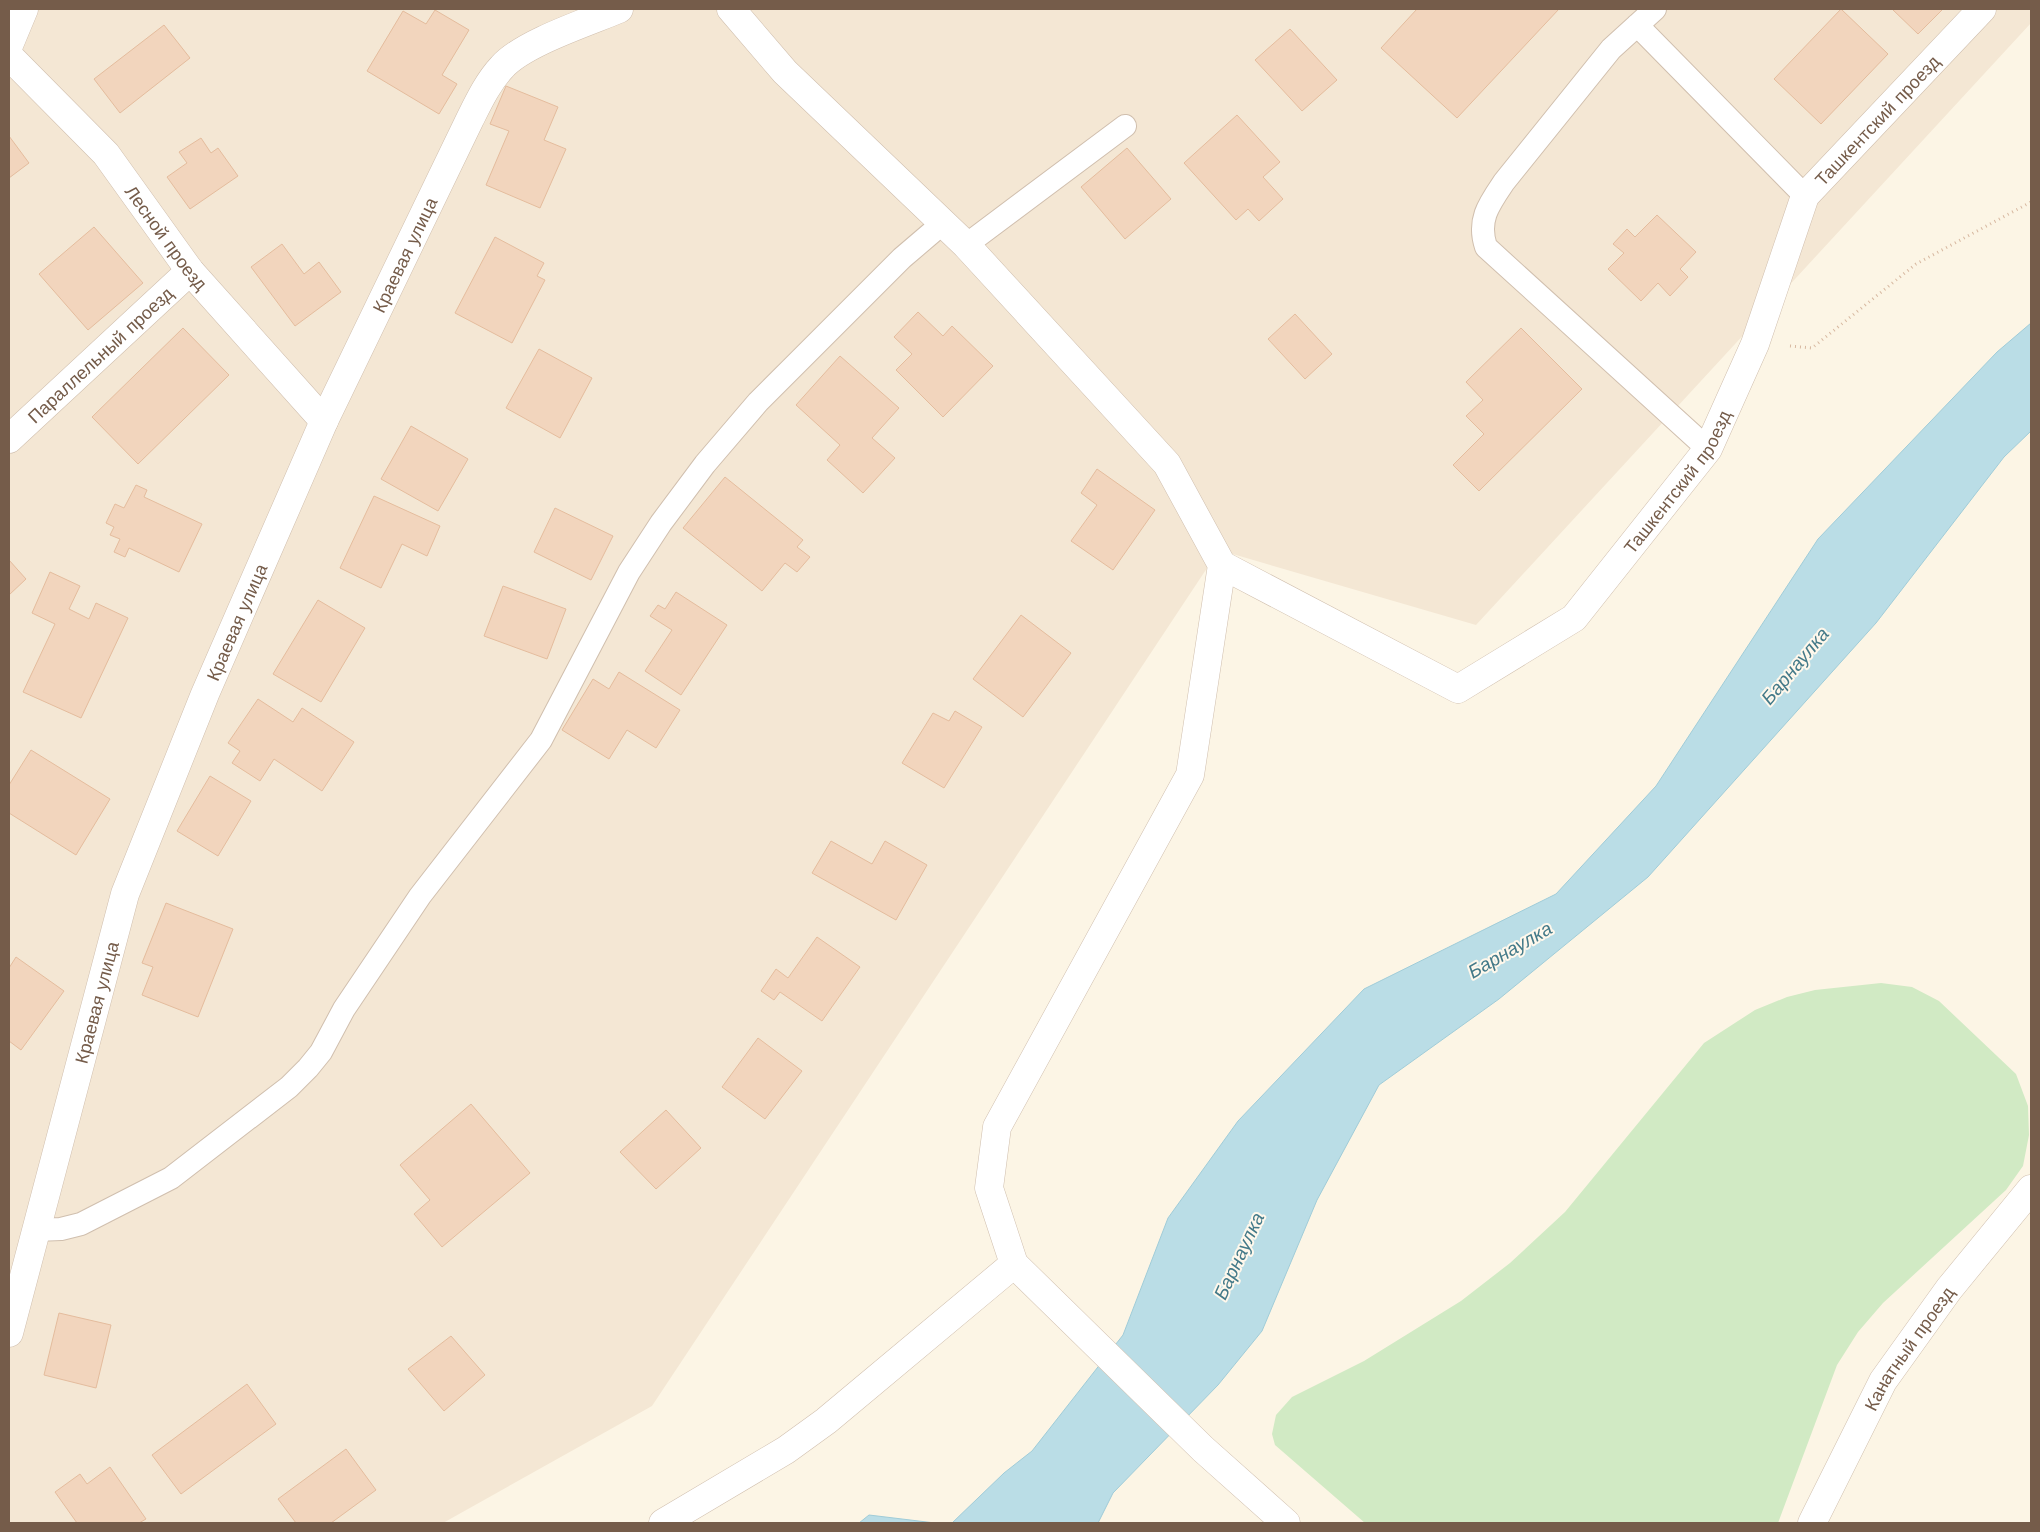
<svg xmlns="http://www.w3.org/2000/svg" width="2040" height="1532" font-family="'Work Sans',sans-serif">
<rect width="100%" height="100%" fill="#fcf5e5"/>
<path fill="#f4e7d4" d="M9,9H2031V23L1476,625L1219,550L652,1406L443,1523H9Z"/>
<path fill="#d1eac4" d="M1881,983L1912,987L1939,1001L2016,1074L2028,1106L2029,1135L2023,1166L2006,1190L1883,1303L1858,1332L1837,1365L1778,1523H1365L1275,1445L1272,1434L1276,1415L1292,1397L1364,1361L1461,1301L1510,1263L1565,1212L1704,1043L1755,1010L1787,997L1815,990Z"/>
<path fill="#badde6" stroke="#a0ccd8" d="M2031,323V431L2004,457L1876,623L1648,877L1499,999L1379,1085L1317,1200L1262,1331L1218,1385L1113,1493L1098,1523H952L1004,1473L1032,1451L1123,1335L1168,1218L1238,1121L1364,989L1556,894L1656,786L1818,539L1997,352Z
M869,1515L935,1523H859Z"/>
<path fill="#f2d5bd" stroke="#e4bc9d" d="M1417,9H1559L1457,118L1381,48Z
M1841,9L1888,54L1821,124L1774,79Z
M1892,9H1943L1918,34Z
M435,10L469,30L442,75L457,84L439,114L367,71L403,11L426,24Z
M164,25L190,58L120,113L94,79Z
M1290,29L1337,80L1302,111L1255,60Z
M506,86L558,107L544,140L566,149L540,208L486,185L509,131L490,124Z
M1237,115L1280,162L1263,177L1283,199L1259,221L1248,209L1236,220L1184,163Z
M9,136L29,163L9,178Z
M201,138L211,153L218,148L238,176L190,209L167,177L187,163L179,152Z
M1127,148L1171,199L1125,239L1081,187Z
M1657,215L1696,252L1680,269L1688,277L1670,296L1658,283L1641,301L1608,269L1624,253L1613,244L1627,229L1635,237Z
M94,227L143,283L88,330L39,274Z
M495,237L544,263L537,276L545,280L512,343L455,313Z
M282,244L304,274L319,262L341,292L295,326L251,267Z
M918,312L943,336L952,326L993,366L943,417L896,370L912,354L894,337Z
M1295,314L1332,354L1305,379L1268,339Z
M183,328L229,375L138,464L92,417Z
M1521,328L1582,389L1479,491L1453,465L1484,434L1466,416L1483,400L1466,382Z
M539,349L592,378L560,438L506,408Z
M840,356L899,408L872,438L895,458L863,493L827,460L840,445L796,405Z
M411,426L468,459L438,511L381,479Z
M1097,469L1155,510L1113,570L1071,541L1097,505L1081,493Z
M725,477L803,540L797,547L810,557L797,572L785,563L762,591L683,528Z
M136,485L147,490L144,497L202,524L179,572L129,548L125,557L114,552L120,539L110,535L114,527L106,523L115,504L124,508Z
M374,496L440,526L427,556L402,544L381,588L340,568Z
M555,508L613,536L591,580L534,552Z
M9,560L26,579L9,595Z
M50,572L80,586L69,609L89,619L96,603L128,618L81,718L23,692L55,624L32,613Z
M503,586L566,609L547,659L484,636Z
M676,592L727,625L681,695L645,671L672,630L650,616L658,605L665,609Z
M318,600L365,628L321,702L273,674Z
M1021,615L1071,653L1023,717L973,679Z
M619,672L680,710L656,748L627,730L609,759L562,730L593,679L609,689Z
M258,699L293,722L302,708L354,742L322,791L274,759L260,781L232,763L240,751L228,743Z
M955,711L982,727L944,788L902,763L933,713L949,721Z
M31,750L110,799L76,855L9,813V785Z
M210,776L251,801L218,856L177,831Z
M831,841L872,864L885,841L927,865L896,920L812,873Z
M166,903L233,929L198,1017L142,995L153,967L142,963Z
M817,937L860,967L822,1021L780,992L774,1000L761,991L776,969L788,978Z
M16,957L64,991L21,1050L9,1041V968Z
M758,1038L802,1071L765,1119L722,1087Z
M471,1104L530,1173L442,1247L414,1214L430,1200L400,1165Z
M666,1110L701,1148L656,1189L620,1152Z
M59,1313L111,1325L96,1388L44,1375Z
M451,1336L485,1375L444,1411L408,1369Z
M247,1384L276,1424L181,1494L152,1455Z
M346,1449L376,1490L331,1523H296L278,1499Z
M110,1467L146,1519L139,1523H77L55,1492L80,1474L87,1484Z"/>
<g fill="none" stroke-linecap="round" stroke-linejoin="round">
<g stroke="#d0bfae" stroke-width="24">
<path id="lane" d="M1655,9L1611,49L1504,182C1489,204 1477,220 1486,247L1708,449
M1637,25L1805,196
M966,245L1125,126
M36,1230L61,1229L81,1224L171,1178L289,1087L308,1068L321,1052L344,1009L420,896L541,740L629,572L661,523L705,464L758,402L902,258L943,223"/>
</g>
<g stroke="#d0bfae" stroke-width="29">
<g id="street">
<path d="M731,9L785,72L966,245L1167,464L1222,565L1190,775L997,1127L989,1188L1014,1264L1203,1449L1286,1523"/>
<path d="M9,45L24,9"/>
<path id="s1" d="M9,56L106,154L190,271L324,421"/>
<path id="s2" d="M9,439L190,271"/>
<path id="s3" d="M1222,565L1458,689L1574,618L1708,449L1755,344L1805,196L1982,9"/>
<path id="s4" d="M9,1333L125,894L205,694L324,421L470,119C479,101 488,82 502,67C523,43 588,22 619,9"/>
<path d="M663,1523L786,1450L826,1421L1014,1264"/>
<path id="s5" d="M1812,1523L1883,1381L1949,1289L2031,1189"/>
</g>
</g>
<path stroke="#d7b8a0" stroke-width="3" stroke-dasharray="1 4" stroke-linecap="butt" d="M1790,346L1812,348L1916,264L2031,202"/>
<use href="#lane" stroke="#fff" stroke-width="22"/>
<use href="#street" stroke="#fff" stroke-width="28"/>
</g>
<g text-anchor="middle" dominant-baseline="central" stroke-width="4" stroke-linejoin="round" paint-order="stroke">
<g font-size="18" fill="#755c4a" stroke="#fff8ec">
<text stroke="none"><textPath href="#s3" startOffset="994">Ташкентский проезд</textPath></text>
<text stroke="none"><textPath href="#s1" startOffset="241">Лесной проезд</textPath></text>
<text stroke="none"><textPath href="#s4" startOffset="1152">Краевая улица</textPath></text>
<text stroke="none"><textPath href="#s2" startOffset="124">Параллельный проезд</textPath></text>
<text stroke="none"><textPath href="#s3" startOffset="574">Ташкентский проезд</textPath></text>
<text stroke="none"><textPath href="#s4" startOffset="748">Краевая улица</textPath></text>
<text stroke="none"><textPath href="#s4" startOffset="342">Краевая улица</textPath></text>
<text stroke="none"><textPath href="#s5" startOffset="200">Канатный проезд</textPath></text>
</g>
<g font-size="19" font-style="italic" fill="#447a89" stroke="#fff8ec">
<text transform="translate(1795 666) rotate(-50)">Барнаулка</text>
<text transform="translate(1510 950) rotate(-30)">Барнаулка</text>
<text transform="translate(1239 1256) rotate(-65)">Барнаулка</text>
</g>
</g>
<rect width="2040" height="1532" fill="none" stroke="#755c4a" stroke-width="20"/>
</svg>
